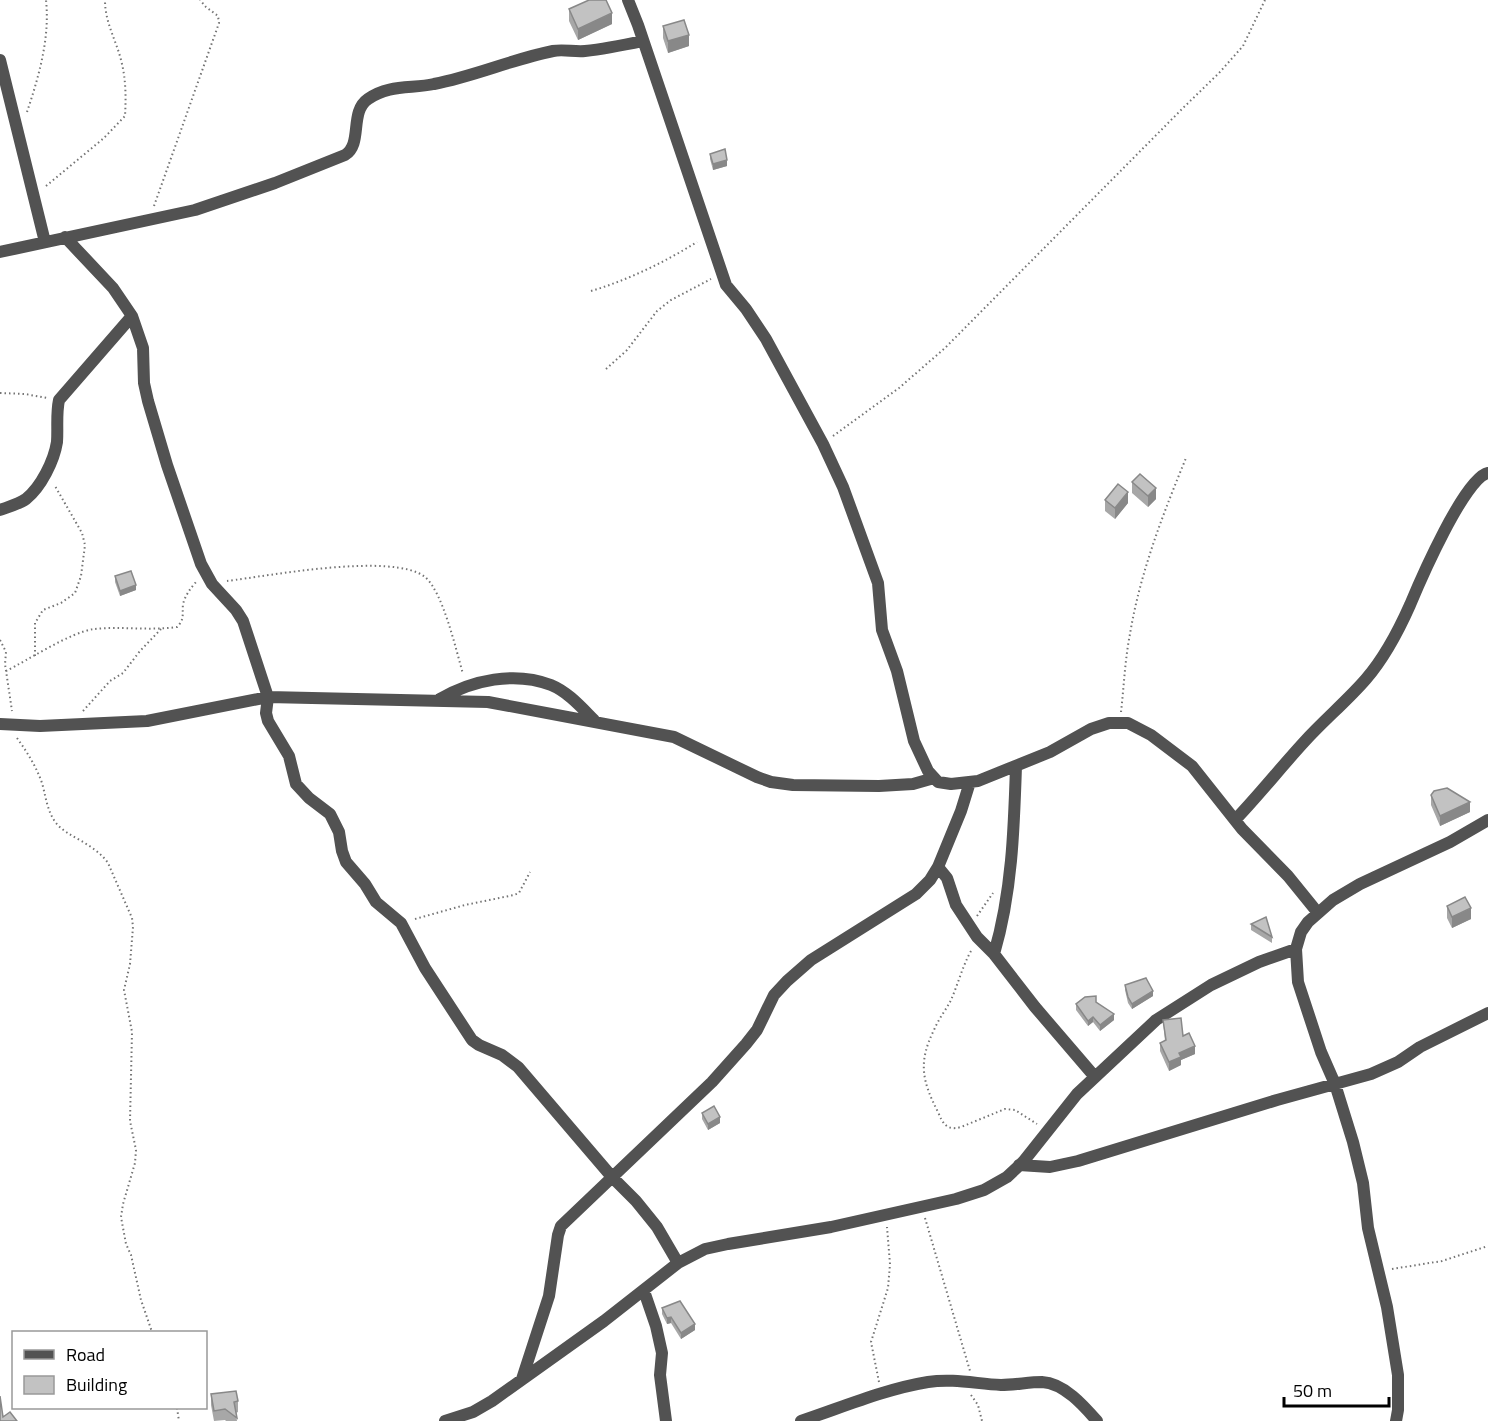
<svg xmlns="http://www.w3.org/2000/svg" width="1488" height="1421" font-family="'Titillium Web',sans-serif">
<rect width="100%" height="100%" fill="#fff"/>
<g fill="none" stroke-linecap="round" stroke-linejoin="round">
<path stroke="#747474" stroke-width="2" stroke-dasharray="1.5 3" stroke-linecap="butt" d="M27,112C39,76 50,38 46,0
M46,186L104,138L125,116C126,99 126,81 122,64C117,41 105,24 105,0
M154,206L219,23L218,16L206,7L200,0
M591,291C628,280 665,262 697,242
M606,369L627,350L657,311L671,300L711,279
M0,393L25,394L47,398
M833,436L899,388L945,348L1183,108L1219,73L1243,46L1265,0
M227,581C268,576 393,552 425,577C443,592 456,650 463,674
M0,640L6,652L5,664L12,711
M35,656V623L43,610L61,603L75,593L81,576L85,545L82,533L55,486
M6,671C28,660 71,632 94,629C121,626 149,631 177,627C185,619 182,614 183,604C185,596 190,589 196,582
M83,711L110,681L123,673L140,651L161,629
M1121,712C1124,686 1125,659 1130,634C1140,573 1163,514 1186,458
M17,738C27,752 36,766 42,783C46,797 47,811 56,823C67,837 94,843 108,863L132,918L133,927L130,964L124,990L132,1032L130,1121L136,1150L135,1163L123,1204L121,1217L126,1244L131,1255L141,1300L152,1332
M977,916L993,893
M415,919L465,905L514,895L519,893L530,872
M971,951C962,967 958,985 950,1002C945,1011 938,1020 934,1030C918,1062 922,1081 938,1112C943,1124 947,1131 961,1127L1005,1109L1015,1110L1037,1124
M925,1218L970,1371
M1392,1269L1442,1261L1488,1246
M879,1382L871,1342L888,1288L890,1264L887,1227
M971,1395L978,1405L982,1421
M177,1408L179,1421"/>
<path stroke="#525252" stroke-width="12" d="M628,0L638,25L726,285L746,309L766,339L823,444L843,487L878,583L882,630L897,671L914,741L928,771L938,782L951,784L978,781L1050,752L1091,729L1109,723H1128L1151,735L1192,766L1242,829L1288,876L1318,913
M0,60L45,242
M65,237L113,288L132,316L143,348L144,383L148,401L167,465L201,564L212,584L236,610L243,621L268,697L266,713L268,721L289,756L296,784L309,798L330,814L339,832L342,851L346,862L365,884L376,902L401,923L425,968L472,1040L479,1045L502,1055L518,1067L612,1177L636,1201L657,1227L678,1263
M0,252L195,210L275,183L345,155C363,144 349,112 368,99C389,84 412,89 434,84C475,76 513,59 553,51C563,49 574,52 585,51C604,49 624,45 643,41
M0,510C8,507 19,504 26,499C41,487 54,461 57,442C58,428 56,414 59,400L132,316
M440,699C472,680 515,671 551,685C568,692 581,707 594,720
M0,724L40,726L147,721L268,697L488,702L674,737L757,777L771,782L793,785L879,786L913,784L934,778
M1235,820C1259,795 1281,767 1305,741C1324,720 1347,701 1366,679C1385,657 1398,632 1410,605C1420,581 1465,477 1488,473
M938,867L947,878L956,905L977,937L994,954L1035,1007L1095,1077
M994,954C1012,893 1014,829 1016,766
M1019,1165L1050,1167L1078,1161L1277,1100L1371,1074L1398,1062L1420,1047L1488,1013
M644,1291L656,1326L662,1353L660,1375L666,1421
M522,1379L549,1296L558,1235L561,1226L712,1082L746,1044L757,1030L774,995L787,981L811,960L916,894L930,880L938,867L961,811L970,782
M445,1421L473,1412L492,1401L604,1321L678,1263L705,1249L728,1244L831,1227L956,1199L984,1190L1007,1177L1023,1162L1077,1094L1156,1020L1211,985L1259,962L1296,949
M801,1421C843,1407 885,1389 928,1382C953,1378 977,1384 1001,1385C1015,1385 1029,1382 1042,1382C1064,1383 1084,1406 1097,1421
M1396,1421L1398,1410V1375L1387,1307L1368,1228L1363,1183L1353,1142L1335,1084L1321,1052L1298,982L1296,949L1301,932L1308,922L1333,900L1360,884L1450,842L1488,820"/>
</g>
<path fill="#a7a7a7" d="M569,9L612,24L578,40L569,21Z
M663,26L689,46L668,53L663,38Z
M710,154L727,166L713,170L710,159Z
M1132,482L1156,499L1148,507L1132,493Z
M1105,500L1128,503L1115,519L1105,511Z
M115,576L136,590L120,596L115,582Z
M1431,795L1470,812L1440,826L1431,805Z
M1447,906L1471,919L1452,928L1447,918Z
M1251,924L1272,937V943L1251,930Z
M1125,985L1153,996L1132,1009L1128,1003L1125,990Z
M1096,1002L1114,1020L1100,1031L1093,1022L1088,1026L1076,1010V1004Z
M1163,1020L1183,1036L1195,1054L1181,1060V1065L1169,1071L1160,1051V1043L1165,1041Z
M702,1113L720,1123L708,1130L702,1119Z
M662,1308L695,1330L681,1339L671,1323L667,1324L662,1314Z
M211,1394L238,1401V1412L236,1413L237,1421H226L225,1420L214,1421L211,1405Z"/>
<path fill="#888" d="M612,13V24L578,40V29Z
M689,35V46L668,53V41Z
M727,160V166L713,170V164Z
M1156,488V499L1148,507V496Z
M1128,492V503L1115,519V508Z
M136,585V590L120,596V591Z
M1470,802V812L1440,826V816Z
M1471,908V919L1452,928V917Z
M1153,991V996L1132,1009V1004Z
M1114,1014V1020L1100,1031V1025Z
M1093,1017V1022L1088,1026V1021Z
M1195,1046V1054L1181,1060V1065L1169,1071V1062L1179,1053Z
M720,1117V1123L708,1130V1124Z
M671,1317V1323L667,1324V1318Z
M695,1324V1330L681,1339V1333Z"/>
<path fill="#c2c2c2" stroke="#888" stroke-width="1.5" d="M589,0H606L612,13L578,29L569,9Z
M684,20L689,35L668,41L663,26Z
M725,149L727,160L713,164L710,154Z
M1140,474L1156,488L1148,496L1132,482Z
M1118,484L1128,492L1115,508L1105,500Z
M131,571L136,585L120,591L115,576Z
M1447,788L1470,802L1440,816L1431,795L1434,791Z
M1465,897L1471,908L1452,917L1447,906Z
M1266,917L1272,937L1251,924Z
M1146,978L1153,991L1132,1004L1128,997L1125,985Z
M1096,996V1002L1114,1014L1100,1025L1093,1017L1088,1021L1076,1004L1085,997Z
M1181,1018L1183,1036L1189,1033L1195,1046L1179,1053L1181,1057L1169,1062L1160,1043L1166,1040L1163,1020Z
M714,1106L720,1117L708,1124L702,1113Z
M680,1301L695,1324L681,1333L671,1317L667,1318L662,1308Z
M236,1391L238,1401L234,1402L237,1418L225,1409L214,1411L211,1394Z
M0,1396L3,1417L10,1412L17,1421H0Z"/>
<rect x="12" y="1331" width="195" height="78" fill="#ffffff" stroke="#999999" stroke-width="1.5"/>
<rect x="24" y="1350" width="30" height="9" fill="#525252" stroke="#999999" stroke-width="1.5"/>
<text x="66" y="1361" font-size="18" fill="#000000">Road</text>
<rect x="24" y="1376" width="30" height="18" fill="#c2c2c2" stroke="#999999" stroke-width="1.5"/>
<text x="66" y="1391" font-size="18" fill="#000000">Building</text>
<path d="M1284 1397v9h105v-9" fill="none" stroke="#000000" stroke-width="3"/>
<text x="1293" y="1397" font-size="18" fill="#000000" stroke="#ffffff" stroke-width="4.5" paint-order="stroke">50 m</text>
</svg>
